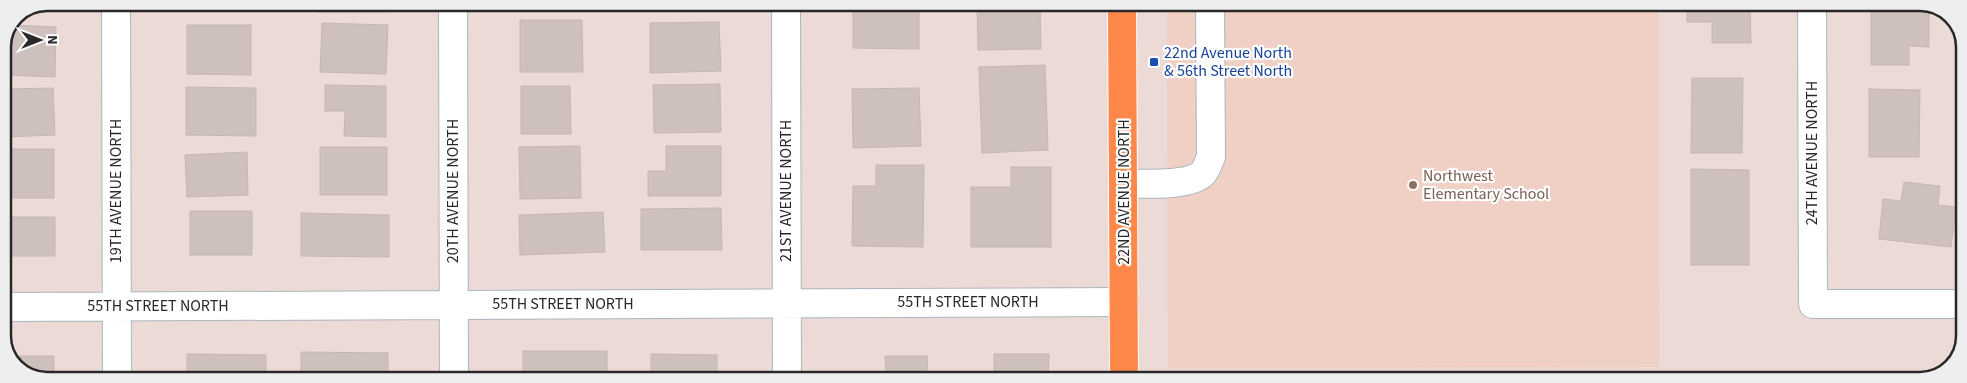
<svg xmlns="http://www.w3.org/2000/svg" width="1967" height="383" font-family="'Source Sans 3',sans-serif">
<rect width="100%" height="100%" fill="#ecdad7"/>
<path fill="#f0cfc4" d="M1167,3H1658L1659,367L1168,368Z"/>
<path fill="#cdc0bd" stroke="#c7b6b1" d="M47,3H54V8H33Z
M188,3H257V8L189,11Z
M319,3H388V12H319Z
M521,3H586V9L521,10Z
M651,3H721V8H651Z
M853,3H919V49L853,48Z
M977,3H1040L1041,49L978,50Z
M1455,3H1557V8H1455Z
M1687,3H1750L1751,43H1712V22H1687Z
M1871,3L1929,4V47L1909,46V65H1871Z
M520,20H582L583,72H520Z
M719,22L721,71L650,73V23Z
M322,23L388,25L386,74L320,72Z
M12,25L56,27L55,77L3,75V47Z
M187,25H251V75L187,74Z
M1045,65L1048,150L982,153L979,67Z
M1692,78H1743L1742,153H1691Z
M720,84L721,132L654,133L653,85Z
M325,85L386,86V137L344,136L345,111H325Z
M521,86H570L571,134H521Z
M186,87L256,88V136L186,135Z
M53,88L55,135L3,137V89Z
M919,88L921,146L853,148L852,89Z
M1869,89L1920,90L1919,157H1869Z
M580,146L581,198L520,199L519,147Z
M666,146H721V196H648V171H666Z
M320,147H387V195H320Z
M3,149H54V198H3Z
M247,152L248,195L187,197L185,155Z
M876,165H924L923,247L852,246L853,186H876Z
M1011,167H1051V247H971V187H1011Z
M1691,169L1749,170V265H1691Z
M1904,182L1940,186L1938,205L1956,207L1951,247L1879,239L1883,199L1901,201Z
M721,208L722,250H641V209Z
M190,211H252V255H190Z
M603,212L605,252L520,255L519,215Z
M301,213L389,215V257L301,256Z
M3,217H55V256H3Z
M523,351H607V380H523Z
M301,352L388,353V380H301Z
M187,354L266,355V380H187Z
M651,354L717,355V380H651Z
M994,354H1049L1048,380H976V377H994Z
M9,356H54V380H39L14,365Z
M885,356H927L928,380H865V376L886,375Z"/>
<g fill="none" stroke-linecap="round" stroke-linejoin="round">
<g stroke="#abb6be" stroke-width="30">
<path id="minor" d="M116,3L117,380
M453,3L454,380
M786,3L787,380
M1812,3L1813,304H1964
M1124,184C1144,183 1187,187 1202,174C1207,169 1208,163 1211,157L1210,3
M3,307L1124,302"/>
</g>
<g stroke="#fff" stroke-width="30">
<path id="major" d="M1122,3L1124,380"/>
</g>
<use href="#minor" stroke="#fff" stroke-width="28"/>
<use href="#major" stroke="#fe874a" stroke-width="28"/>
</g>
<rect fill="#1a4fb4" stroke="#fff" stroke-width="2" x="1149" y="57" width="10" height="10" rx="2.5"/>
<circle fill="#8d6e63" stroke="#fff" stroke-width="2" cx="1413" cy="185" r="5"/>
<g text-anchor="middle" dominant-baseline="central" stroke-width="4.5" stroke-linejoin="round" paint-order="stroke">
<g font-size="16" fill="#164399" stroke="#fff" text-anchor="start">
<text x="1164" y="53">22nd Avenue North<tspan x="1164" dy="18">&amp; 56th Street North</tspan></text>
</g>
<g font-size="16" fill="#282828" stroke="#fff">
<text transform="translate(1812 153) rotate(-90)">24TH AVENUE NORTH</text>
<text transform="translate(116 191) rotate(-90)">19TH AVENUE NORTH</text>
<text transform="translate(453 191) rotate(-90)">20TH AVENUE NORTH</text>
<text transform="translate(786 191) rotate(-90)">21ST AVENUE NORTH</text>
<text transform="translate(1124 192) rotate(-90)">22ND AVENUE NORTH</text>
<text x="968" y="302">55TH STREET NORTH</text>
<text x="563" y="304">55TH STREET NORTH</text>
<text x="158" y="306">55TH STREET NORTH</text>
</g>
<g font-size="16" fill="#785e54" stroke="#fff" text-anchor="start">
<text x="1423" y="176">Northwest<tspan x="1423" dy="18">Elementary School</tspan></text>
</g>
</g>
<path d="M0 0H1967V383H0ZM47 11H1920A36 36 0 0 1 1956 47V336A36 36 0 0 1 1920 372H47A36 36 0 0 1 11 336V47A36 36 0 0 1 47 11Z" fill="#eee" fill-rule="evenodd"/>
<path fill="none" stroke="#282828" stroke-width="2.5" d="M47 11H1920A36 36 0 0 1 1956 47V336A36 36 0 0 1 1920 372H47A36 36 0 0 1 11 336V47A36 36 0 0 1 47 11Z"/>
<g transform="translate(40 40) rotate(90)" stroke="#ffffff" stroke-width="4" paint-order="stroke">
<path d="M0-4L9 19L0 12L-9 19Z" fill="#282828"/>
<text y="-8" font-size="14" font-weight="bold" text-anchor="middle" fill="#282828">N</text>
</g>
</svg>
